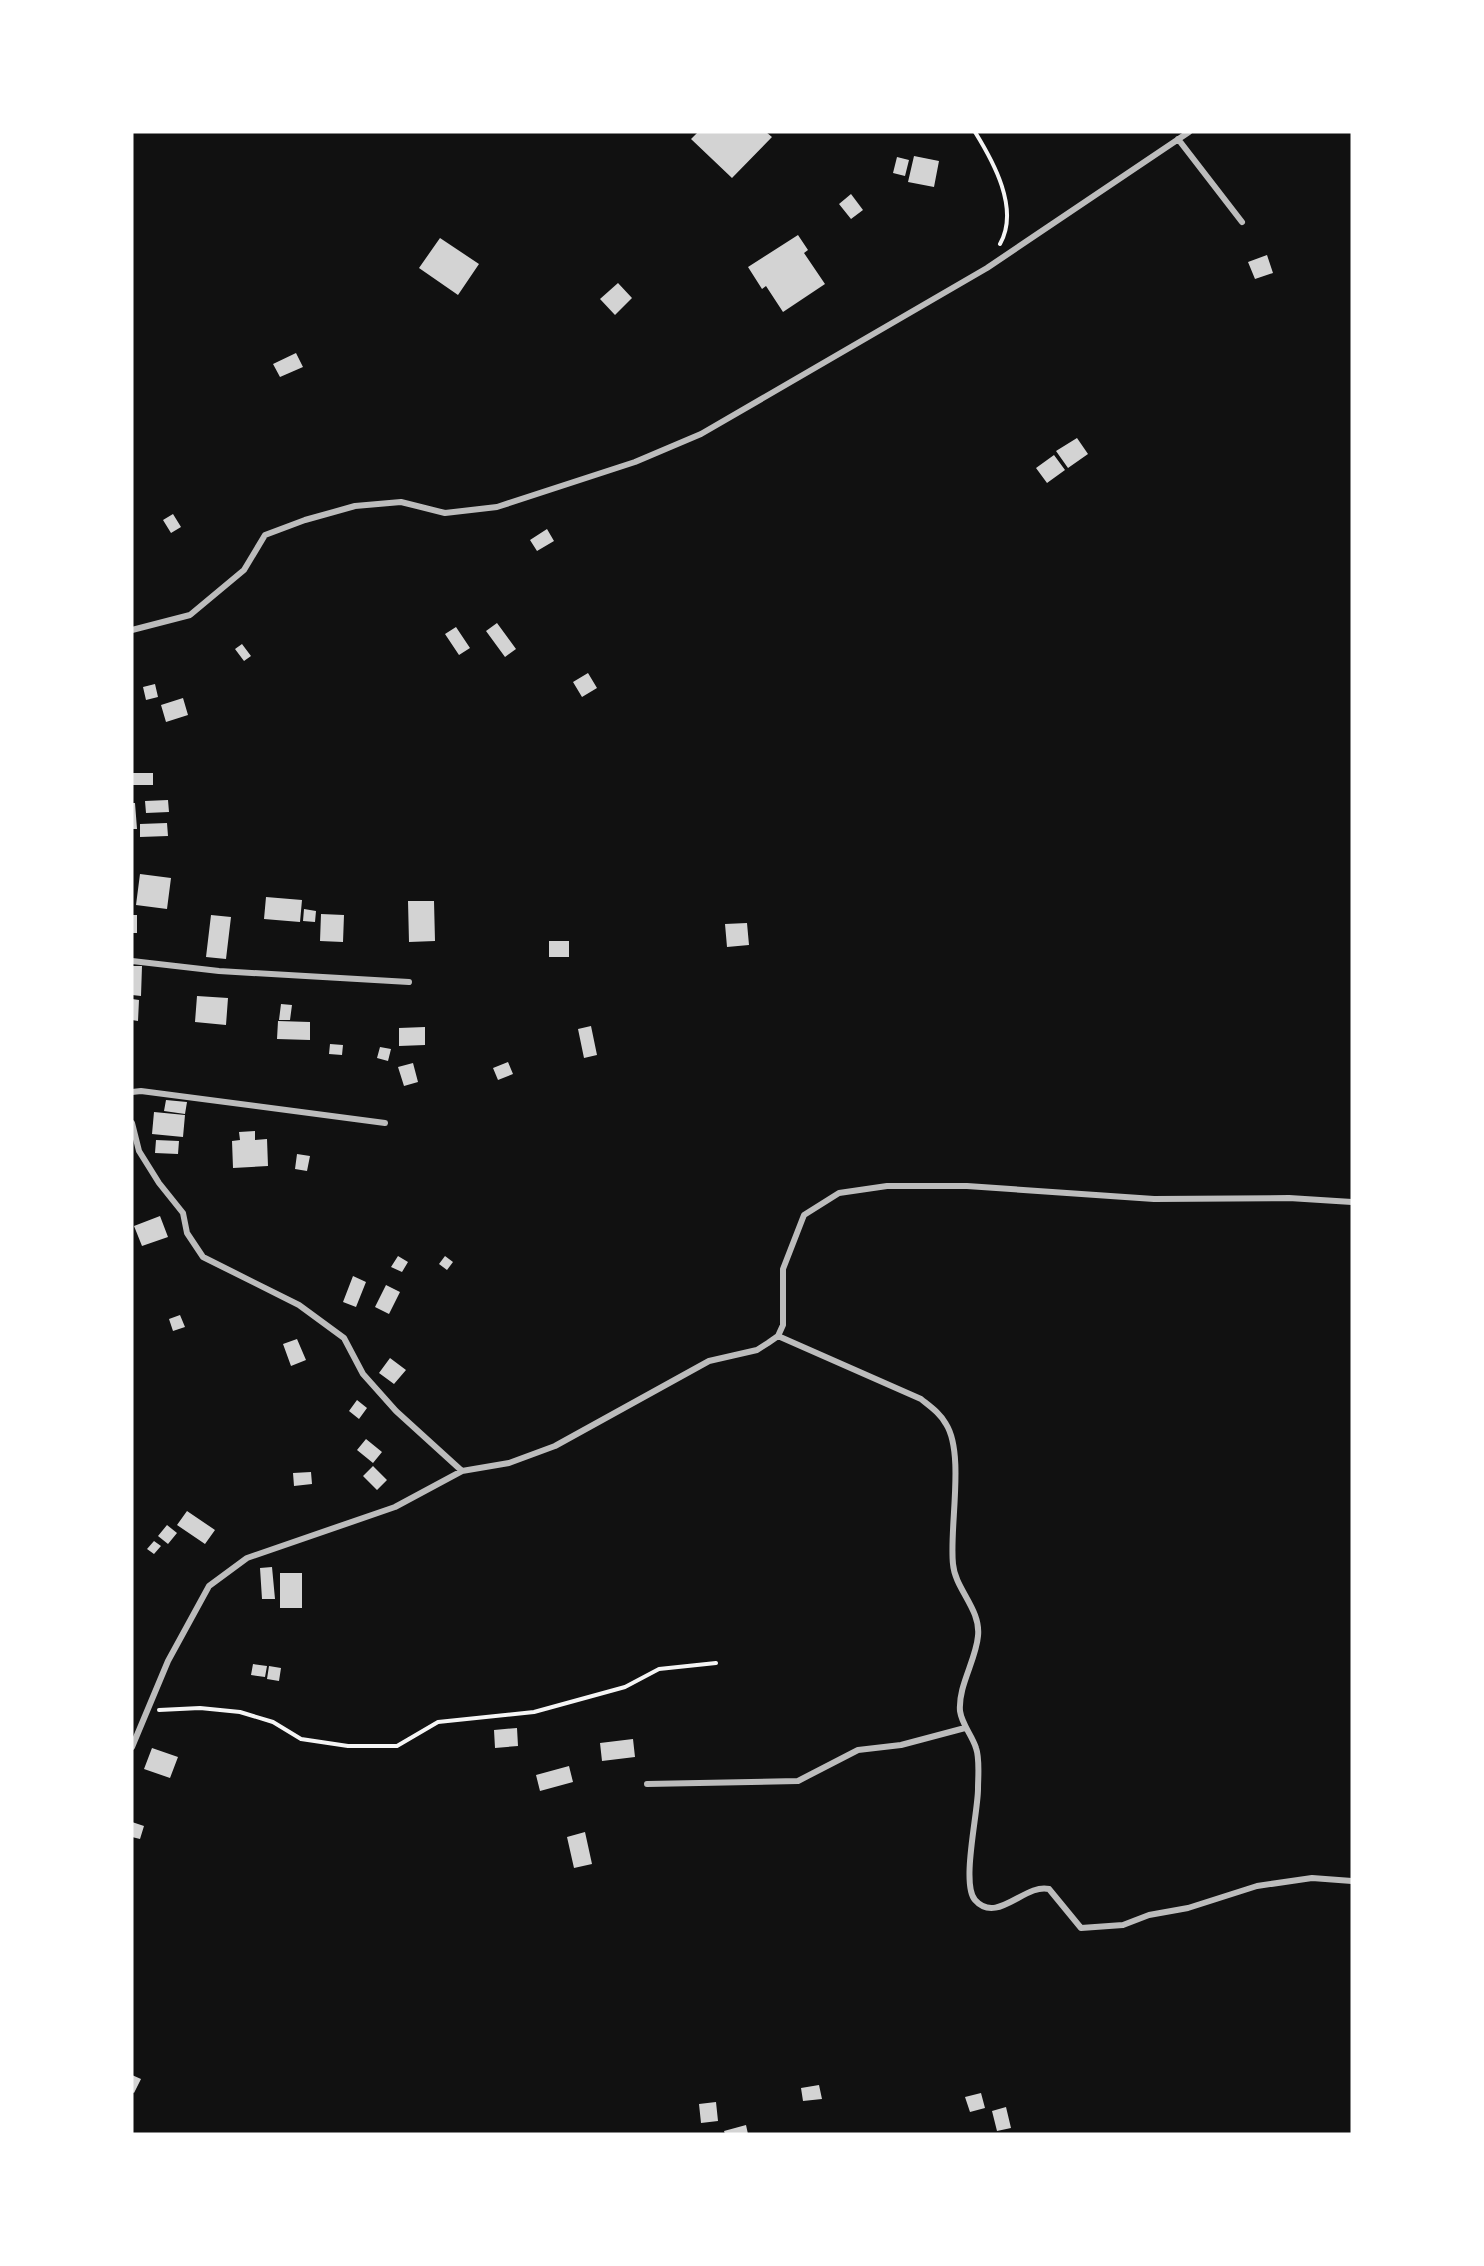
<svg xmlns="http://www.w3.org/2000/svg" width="1484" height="2266" font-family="Karla,sans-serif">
<rect width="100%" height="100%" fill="#111"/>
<path fill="#d3d3d3" d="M698,132H766L772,137L732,178L691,139Z
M914,156L939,161L934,187L908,182Z
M897,157L909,160L905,176L893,173Z
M851,194L863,210L851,219L839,204Z
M798,235L808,250L804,253L825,284L783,312L766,286L762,289L748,267Z
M440,238L479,264L458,295L419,268Z
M1267,255L1273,273L1255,279L1248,262Z
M618,283L632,298L615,315L600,299Z
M296,353L303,367L280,377L273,364Z
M1077,438L1088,454L1068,468L1056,451Z
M1054,455L1065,470L1047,483L1036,468Z
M173,514L181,527L171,533L163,520Z
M547,529L554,541L537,551L530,540Z
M497,623L516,649L505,657L486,631Z
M456,627L470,648L459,655L445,634Z
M242,644L251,656L244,661L235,649Z
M588,673L597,688L582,697L573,682Z
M155,684L158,697L146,700L143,687Z
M183,698L188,715L166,722L161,705Z
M133,773H153V785H133Z
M168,800L169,812L146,813L145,801Z
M132,803H135L137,829H132Z
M167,823L168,836L140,837V824Z
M140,874L171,878L167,909L136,905Z
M266,897L302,900L300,922L264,919Z
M408,901H434L435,941L409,942Z
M304,909L316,911L315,922L303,921Z
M321,914L344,915L343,942L320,941Z
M132,915H137V933H132Z
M211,915L231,917L226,959L206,957Z
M747,923L749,945L727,947L725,924Z
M549,941H569V957H549Z
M132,966H142L141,996L132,995Z
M197,996L228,998L226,1025L195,1022Z
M132,999L139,1000L138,1021L132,1020Z
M281,1004L292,1005L290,1020H279Z
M278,1021L310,1022V1040L277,1039Z
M591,1026L597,1055L584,1058L578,1029Z
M425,1027V1045L399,1046V1028Z
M330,1044L343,1045L342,1055L329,1054Z
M380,1047L391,1049L388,1061L377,1058Z
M508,1062L513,1074L498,1080L493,1068Z
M413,1063L418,1082L404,1086L398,1067Z
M166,1100L187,1102L185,1114L164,1111Z
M154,1112L185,1115L183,1137L152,1134Z
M255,1131V1140L267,1139L268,1166L233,1168L232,1141L240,1140L239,1132Z
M156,1140L179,1141L178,1154L155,1153Z
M297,1154L310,1156L307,1171L295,1169Z
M160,1216L168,1237L142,1246L134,1226Z
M398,1256L408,1262L402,1272L391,1267Z
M445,1256L453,1262L447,1270L439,1264Z
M353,1276L366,1282L356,1307L343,1302Z
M386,1285L400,1292L389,1314L375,1307Z
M180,1315L185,1327L173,1331L169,1319Z
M297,1339L306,1360L291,1366L283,1344Z
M390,1358L406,1370L394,1384L379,1373Z
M357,1400L367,1408L359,1419L349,1411Z
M366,1439L382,1452L373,1463L357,1450Z
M373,1466L387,1480L377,1490L363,1476Z
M311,1472L312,1484L294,1486L293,1473Z
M187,1511L215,1530L205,1544L177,1525Z
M167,1525L177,1533L168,1544L158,1536Z
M154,1541L161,1546L154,1554L147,1549Z
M272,1567L275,1599H262L260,1568Z
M280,1573H302V1608H280Z
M253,1664L267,1666L265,1677L251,1675Z
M269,1666L281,1668L279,1681L267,1679Z
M517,1728L518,1746L495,1748L494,1730Z
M633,1739L635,1757L602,1761L600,1743Z
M152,1748L178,1757L170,1778L144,1769Z
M569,1766L573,1782L540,1791L536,1775Z
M132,1822L144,1826L140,1839L132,1837Z
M585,1832L592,1864L574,1868L567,1837Z
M132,2075L141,2079L134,2093L132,2092Z
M819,2085L822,2099L803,2101L801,2088Z
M981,2093L985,2108L970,2112L965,2097Z
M716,2102L718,2121L701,2123L699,2104Z
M1006,2107L1011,2128L997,2131L992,2111Z
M746,2125L748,2134H725L724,2131Z"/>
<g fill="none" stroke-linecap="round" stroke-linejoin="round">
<path stroke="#f5f5f5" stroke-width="4" d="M975,132C993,161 1020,209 1000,244
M159,1710L200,1708L240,1712L273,1722L301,1739L348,1746H397L438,1722L534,1712L625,1687L659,1669L716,1663"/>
<path stroke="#bcbcbc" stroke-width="6" d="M1178,139L1242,222
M132,630L190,615L244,570L265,535L305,520L355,506L401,502L445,513L497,507L635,462L701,434L987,268L1189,132
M132,961L219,971L409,982
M132,1092L141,1091L385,1123
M132,1123L139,1151L159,1183L183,1213L187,1233L203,1257L299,1305L344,1338L363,1374L396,1411L462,1471
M778,1336L921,1399C931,1407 940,1413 946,1424C965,1454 949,1528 953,1564C955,1589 981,1609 978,1636C976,1660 958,1686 960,1711C962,1725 972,1735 976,1748C980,1759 978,1777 978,1789C978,1813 961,1884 975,1900C997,1925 1025,1883 1049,1889L1081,1928L1123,1925L1149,1915L1188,1908L1257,1886L1312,1878L1352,1881
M132,1747L168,1661L209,1586L247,1558L395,1507L462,1471L509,1463L555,1446L709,1361L757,1350L768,1343L778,1336L783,1325V1269L804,1215L839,1193L887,1186H967L1154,1199L1289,1198L1352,1202
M647,1784L798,1781L858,1750L901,1745L965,1728"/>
</g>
<rect width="1484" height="2266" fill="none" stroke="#ffffff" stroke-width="267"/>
</svg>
